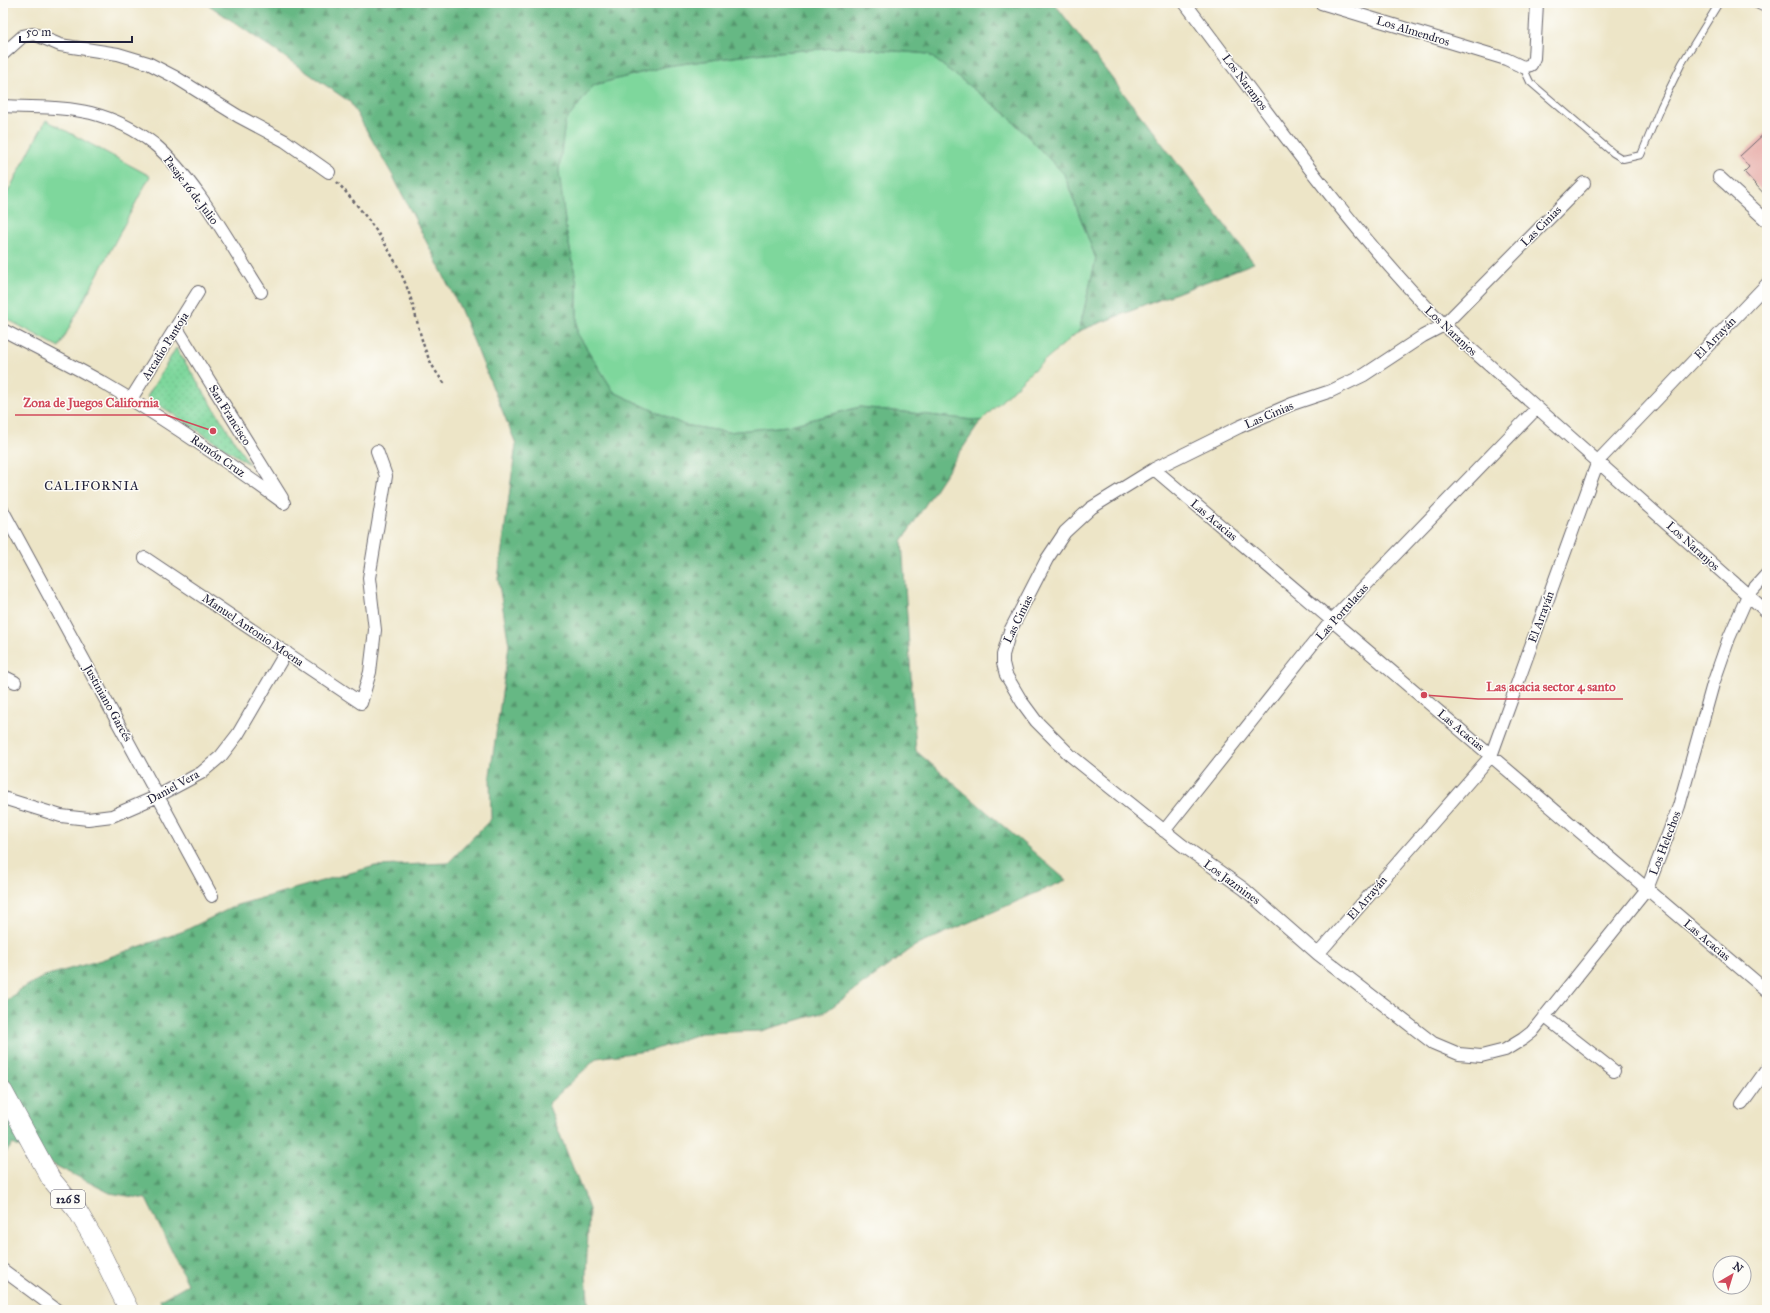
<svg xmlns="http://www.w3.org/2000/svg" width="1770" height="1313" font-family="'IM FELL Great Primer',serif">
<defs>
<pattern id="forest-firs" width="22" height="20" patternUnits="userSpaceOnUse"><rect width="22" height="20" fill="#66b884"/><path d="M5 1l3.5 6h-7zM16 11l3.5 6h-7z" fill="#54956d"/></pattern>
<pattern id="park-dots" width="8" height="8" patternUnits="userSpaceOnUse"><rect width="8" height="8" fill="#7ed79c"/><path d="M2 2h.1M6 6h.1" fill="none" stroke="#6db887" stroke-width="1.8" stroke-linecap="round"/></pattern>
</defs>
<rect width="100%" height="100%" fill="#fdfcf7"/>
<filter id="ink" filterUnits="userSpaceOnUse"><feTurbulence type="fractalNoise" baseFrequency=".025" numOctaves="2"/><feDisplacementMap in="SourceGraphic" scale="8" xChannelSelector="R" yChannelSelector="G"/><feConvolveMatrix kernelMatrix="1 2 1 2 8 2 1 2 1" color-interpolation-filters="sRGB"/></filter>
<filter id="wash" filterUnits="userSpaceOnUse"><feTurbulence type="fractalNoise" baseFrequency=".012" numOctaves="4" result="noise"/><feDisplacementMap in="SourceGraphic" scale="16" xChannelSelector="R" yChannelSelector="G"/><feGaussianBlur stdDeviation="0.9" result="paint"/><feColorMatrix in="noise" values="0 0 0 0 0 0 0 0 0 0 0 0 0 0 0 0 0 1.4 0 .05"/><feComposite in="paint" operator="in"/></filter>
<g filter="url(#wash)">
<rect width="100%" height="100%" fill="#ede5c7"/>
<path fill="#7ed79c" stroke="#507c6c" d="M849,47L928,54L1006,114L1064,174L1096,259L1079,331L1031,372L981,421L860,407L787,426L728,432L684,425L614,392L577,333V284L566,229L558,171L565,122L594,85L667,66L763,53Z
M46,120L150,176L59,347L3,317V201Z"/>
<path fill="url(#forest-firs)" stroke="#446d60" d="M206,3H1054L1254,263L1079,331L1096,259L1064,174L1006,114L928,54L849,47L763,53L667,66L594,85L565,122L559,171L566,229L577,284V333L614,392L684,425L728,432L787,426L860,407L981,421L940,482L902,541L916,751L1066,880L915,946L825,1012L761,1031L701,1033L653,1050L597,1058L548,1104L589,1209L586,1275L589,1310H164L160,1300L188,1284L146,1199L110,1193L13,1144L3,1156V1004L21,989L45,976L101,960L184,931L237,905L375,866L448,863L491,819L490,775L509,645L498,579L516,444L460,308L393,176L350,102Z"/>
<path fill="url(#park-dots)" stroke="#507c6c" d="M176,348L249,464L147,397Z"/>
<g id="blocks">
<path fill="#e9b3af" d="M1767,131V197L1744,172L1749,167L1740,156Z"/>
</g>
</g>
<g filter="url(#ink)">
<use href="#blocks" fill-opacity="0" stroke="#69666c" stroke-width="1"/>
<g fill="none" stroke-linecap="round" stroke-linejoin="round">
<g stroke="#69666c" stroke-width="8">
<path id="service" d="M1752,3L1767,10
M1523,67L1530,82L1613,153L1623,159L1641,155L1661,106L1682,63L1719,3"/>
</g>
<g stroke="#69666c" stroke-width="14">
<path id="minor" d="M1185,3C1268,112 1347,227 1444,325L1767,612
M1321,3L1506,59L1523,67L1531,65L1534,58L1537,3
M3,54L23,36L34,34L60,45L118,54L148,63L175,77L238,116L285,141L329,172
M3,106C32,108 63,106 91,113C114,119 135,129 154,144C195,178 231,246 261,292
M1719,177L1767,221
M1584,183L1444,325L1423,336L1364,375L1331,391L1292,404L1239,427L1154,469L1091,508L1065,532L1047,559L1010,631L1003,655V663L1006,675L1022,702L1036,721L1070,755L1182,845L1244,889L1318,954L1433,1043L1459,1054L1481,1056L1505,1050L1523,1039L1532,1032L1647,889L1679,806L1713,684L1729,638L1748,595L1767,574
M176,327L282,498
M3,330C37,348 72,365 105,384C167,420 226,461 284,503
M131,399L198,292
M1154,469L1767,991
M3,511L212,896
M145,558L361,703L370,672L375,630L369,578L386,476L377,451
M3,676L15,682
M3,798L61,816L88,819L112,816L158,796L201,773L221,756L238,734L286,652
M1164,831L1332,620L1537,408
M1318,954L1491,756L1598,461L1767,284
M1544,1016L1614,1071
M1742,1104L1767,1069
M3,1270L57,1310"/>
</g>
<g stroke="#69666c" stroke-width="20">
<path id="primary" d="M3,1091L51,1179L77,1210L95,1241L129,1310"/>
</g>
<path stroke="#69666c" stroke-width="2.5" stroke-dasharray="3 3" stroke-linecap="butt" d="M337,182C364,212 391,247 406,285C421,322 418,353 446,385"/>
<use href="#service" stroke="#fff" stroke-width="6"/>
<use href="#minor" stroke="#fff" stroke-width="12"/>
<use href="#primary" stroke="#fff" stroke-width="19"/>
</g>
</g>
<g text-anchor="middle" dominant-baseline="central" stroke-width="3" stroke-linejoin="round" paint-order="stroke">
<rect fill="#fdfcf7" stroke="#646373" stroke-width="1" x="51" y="1190" width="34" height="18" rx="3"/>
<g font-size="11" font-weight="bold" fill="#22223b">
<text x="68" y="1199">126 S</text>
</g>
<g font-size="12" fill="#22223b" stroke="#fdfcf7">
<text transform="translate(1413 31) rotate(17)">Los Almendros</text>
<text transform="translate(1245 82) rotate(53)">Los Naranjos</text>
<text transform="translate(191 190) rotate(53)">Pasaje 16 de Julio</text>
<text transform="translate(1541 226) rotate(-45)">Las Cinias</text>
<text transform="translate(1451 331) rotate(43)">Los Naranjos</text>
<text transform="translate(1715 338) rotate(-46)">El Arrayán</text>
<text transform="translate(165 346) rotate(-58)">Arcadio Pantoja</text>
<text transform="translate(230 415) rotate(58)">San Francisco</text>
<text transform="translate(1269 415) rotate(-23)">Las Cinias</text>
<text transform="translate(218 456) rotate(35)">Ramón Cruz</text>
<text transform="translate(1214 520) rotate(40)">Las Acacias</text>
<text transform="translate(1693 546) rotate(42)">Los Naranjos</text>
<text transform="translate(1342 612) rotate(-48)">Las Portulacas</text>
<text transform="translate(1541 617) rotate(-70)">El Arrayán</text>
<text transform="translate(1018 619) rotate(-64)">Las Cinias</text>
<text transform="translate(253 630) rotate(34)">Manuel Antonio Moena</text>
<text transform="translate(108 703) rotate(61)">Justiniano Garcés</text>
<text transform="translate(1461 730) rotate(40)">Las Acacias</text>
<text transform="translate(173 787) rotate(-29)">Daniel Vera</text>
<text transform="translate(1665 843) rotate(-69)">Los Helechos</text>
<text transform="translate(1232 882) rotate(36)">Los Jazmines</text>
<text transform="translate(1367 898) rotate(-49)">El Arrayán</text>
<text transform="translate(1707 940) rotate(40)">Las Acacias</text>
</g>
<g font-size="13" letter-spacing="1" fill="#22223b" stroke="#fdfcf7">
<text x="92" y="486">CALIFORNIA</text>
</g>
</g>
<path fill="none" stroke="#d1495b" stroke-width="1.5" d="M213 431L166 415H15M1424 695L1478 699H1623"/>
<g fill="#d1495b" stroke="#fdfcf7" stroke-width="1.5">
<circle cx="213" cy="431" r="4"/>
<circle cx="1424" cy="695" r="4"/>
</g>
<g font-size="13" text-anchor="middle" font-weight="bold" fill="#d1495b" stroke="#fdfcf7" stroke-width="3" stroke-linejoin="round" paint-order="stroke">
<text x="91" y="407">Zona de Juegos California</text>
<text x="1551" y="691">Las acacia sector 4 santo</text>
</g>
<rect width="1770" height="1313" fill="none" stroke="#fdfcf7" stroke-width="16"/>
<g transform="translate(1732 1275) rotate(38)"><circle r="19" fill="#fdfcf7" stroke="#a5a5ac"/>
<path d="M0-3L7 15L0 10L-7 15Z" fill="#d1495b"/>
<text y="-6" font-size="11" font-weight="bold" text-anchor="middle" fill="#22223b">N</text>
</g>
<path d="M20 36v6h112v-6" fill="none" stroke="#22223b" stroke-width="2"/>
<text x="26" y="36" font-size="12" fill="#22223b" stroke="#fdfcf7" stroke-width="3" paint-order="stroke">50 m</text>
</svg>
